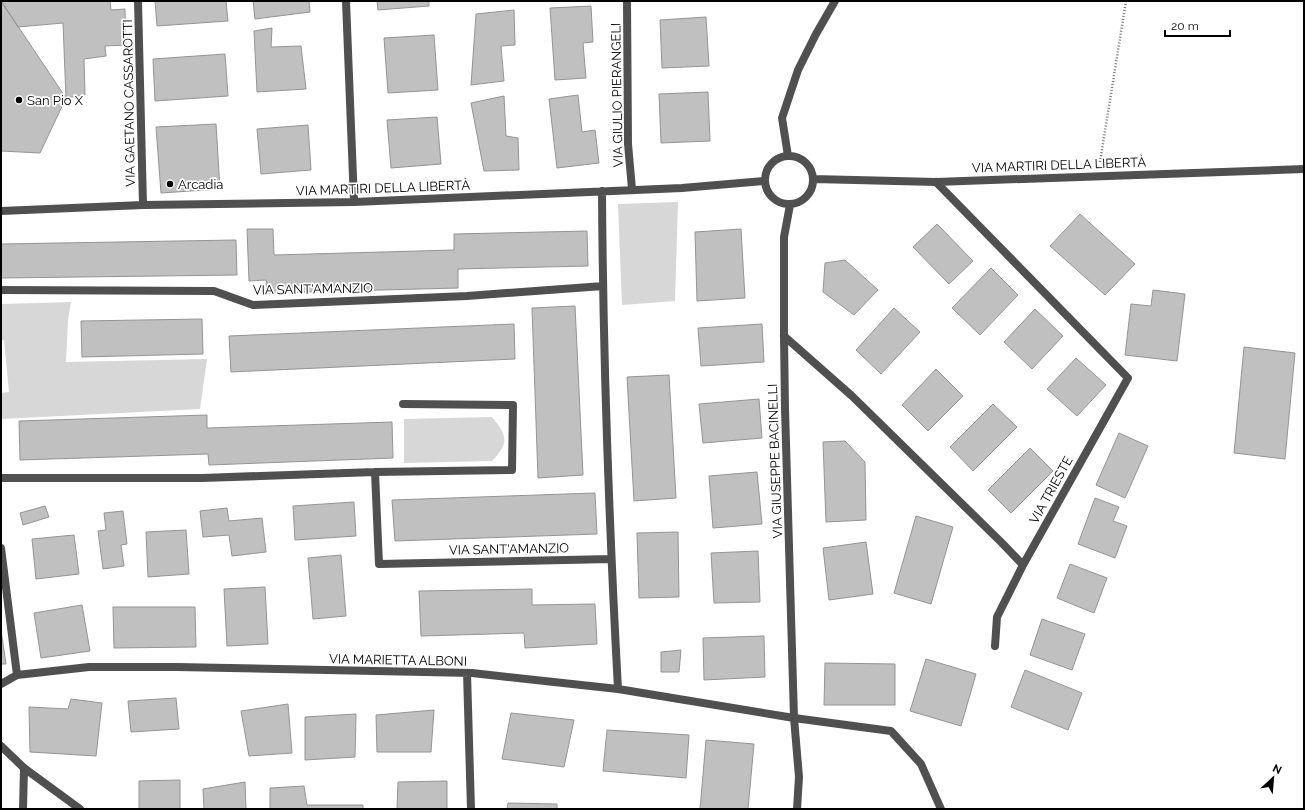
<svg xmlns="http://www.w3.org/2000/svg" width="1305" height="810" font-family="Raleway,sans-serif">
<rect width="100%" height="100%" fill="#fff"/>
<path fill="#d7d7d7" d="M678,202L675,301L622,305L618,204Z
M71,302L68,320L66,362L207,359L200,409L1,419V393L9,392L4,340H1V304Z
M492,417C508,436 509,443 492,461L404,463V419Z"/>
<path fill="#c0c0c0" stroke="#949494" d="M1,1H110L111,10L125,9L126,45L105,46L106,56L84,59L85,95L66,98L63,23L18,27Z
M1,1L66,98L40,153L1,151Z
M155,1H226L228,21L157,26Z
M253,1H309L310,12L255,19Z
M377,1H429V6L378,10Z
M591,6L593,42L583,43L586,78L555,80L550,8Z
M514,10L515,45L501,46L504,81L471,85L476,14Z
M706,17L709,66L662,68L660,20Z
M272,28L271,47L301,46L306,89L257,92L254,31Z
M434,35L438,90L388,93L384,38Z
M225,54L228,96L155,101L153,59Z
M708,92L710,141L661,143L659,94Z
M578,95L582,132L595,130L599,163L557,168L549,99Z
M504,96L506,136L518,138L519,170L484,171L471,103Z
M437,117L441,164L391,168L387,120Z
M216,124L220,189L161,193L156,127Z
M308,125L311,170L261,174L257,129Z
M1080,214L1135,264L1105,295L1050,246Z
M937,224L973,261L949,284L913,247Z
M247,229H273L274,255L454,250V234L587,231L588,266L458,269V288L267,293L266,280L249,281Z
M741,229L745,298L697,301L695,232Z
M236,240L237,275L1,278V244Z
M845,260L878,290L854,315L823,292L825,263Z
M991,268L1018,295L980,335L952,308Z
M1153,290L1185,294L1177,361L1125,355L1131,304L1151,306Z
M575,306L583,475L538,478L532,308Z
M894,308L920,332L881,374L856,350Z
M1035,309L1063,336L1032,369L1004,342Z
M202,319L203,354L82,357L81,321Z
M514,324L515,359L231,372L229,336Z
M762,324L764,362L701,366L698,328Z
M1244,347L1295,353L1285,459L1234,453Z
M1076,358L1106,385L1077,416L1047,389Z
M936,369L963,396L928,431L902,405Z
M669,375L676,498L634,501L627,377Z
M759,399L762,438L703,443L699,404Z
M993,404L1017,427L973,471L950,447Z
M207,415V428L392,422L393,458L209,465L208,454L20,460L19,421Z
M1119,433L1148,446L1125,498L1096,485Z
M845,441L865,462L866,520L826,522L823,442Z
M1030,448L1053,471L1011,513L988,490Z
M757,472L762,524L713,528L709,476Z
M595,493L597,534L395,541L392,500Z
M1095,498L1119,507L1113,521L1127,526L1115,558L1078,544Z
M354,502L356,536L295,540L293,506Z
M45,506L49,517L23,525L20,513Z
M227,508L229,521L262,518L266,552L232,556L229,535L203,537L200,511Z
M123,511L127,544L121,545L124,566L103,569L98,531L106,530L104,513Z
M916,516L953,527L931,604L894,593Z
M186,530L189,574L148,577L146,532Z
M678,532L679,597L639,598L637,533Z
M74,535L79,574L36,579L32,539Z
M866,542L873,594L829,600L823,548Z
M758,551L760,602L714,603L711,553Z
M341,555L346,616L313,619L308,558Z
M1070,564L1107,578L1094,613L1057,598Z
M265,587L268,644L227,646L224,589Z
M532,589V605L595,604L597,644L525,648L524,633L421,636L419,591Z
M82,605L90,651L41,658L34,613Z
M113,607H195L196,647L114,648Z
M1042,619L1085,634L1072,670L1030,655Z
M1,630L6,664H1Z
M764,636L765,677L704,680L703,638Z
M681,650L679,672H661V652Z
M926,659L976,674L961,726L910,711Z
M825,663L895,664V705H824Z
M1025,670L1082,693L1068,730L1011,707Z
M176,698L179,729L131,732L128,701Z
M71,699L102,703L96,756L30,752L29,707L68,709Z
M288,704L292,753L249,756L241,711Z
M434,710L431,752H377L376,715Z
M511,713L574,720L564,767L502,759Z
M356,714L355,757L305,760V717Z
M607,730L689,735L686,778L603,771Z
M706,740L754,744L748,809H700Z
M180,780V809H139V781Z
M447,781V809H397L398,782Z
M245,782L246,809H204L203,789Z
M304,786L307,805H363V809H270V788Z
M508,803L557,804V809H507Z"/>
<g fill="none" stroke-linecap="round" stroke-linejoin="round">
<path stroke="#727272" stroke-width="2.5" stroke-dasharray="1 2" stroke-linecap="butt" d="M1100,162L1126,1"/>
<path stroke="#505050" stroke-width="8" d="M138,1L143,205
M346,1L354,202
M627,1L628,144L632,189
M765 180a24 24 0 1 1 48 0a24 24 0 1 1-48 0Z
M788,156L782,118L798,70L816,34L835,1
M814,179L936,182L1304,169
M602,191C603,357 609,523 618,689
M790,205L784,237V336L785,409L794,718L799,777L797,809
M1,211L143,205L354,202L682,188L764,181
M1,290L214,291L253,305L467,296L603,286
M784,336L852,396L1002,543L1023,565L1128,378L936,182
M375,472L379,564L611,559
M1,478H202L375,472L512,470L513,405L403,404
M1,548L17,675
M995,646L997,617L1023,565
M467,673L471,809
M1,684L17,675L89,667H177L472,673L618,689L794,718L891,731L921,764L941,809
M1,746L24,768L80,809
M23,809L24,768"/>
</g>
<g fill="#000" stroke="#fff" stroke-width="1.5">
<circle cx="19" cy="100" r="4"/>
<circle cx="170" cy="184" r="4"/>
</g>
<g text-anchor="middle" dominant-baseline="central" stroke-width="3.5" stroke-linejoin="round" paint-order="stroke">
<g font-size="13" fill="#000" stroke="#fff">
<text transform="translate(617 95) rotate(-91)">VIA GIULIO PIERANGELI</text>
<text transform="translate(129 103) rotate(-91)">VIA GAETANO CASSAROTTI</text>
<text transform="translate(1059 165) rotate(-2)">VIA MARTIRI DELLA LIBERTÀ</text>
<text transform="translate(383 188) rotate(-2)">VIA MARTIRI DELLA LIBERTÀ</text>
<text transform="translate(313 289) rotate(-1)">VIA SANT'AMANZIO</text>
<text transform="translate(775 461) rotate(-92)">VIA GIUSEPPE BACINELLI</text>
<text transform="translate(1051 490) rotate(-61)">VIA TRIESTE</text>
<text transform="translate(509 549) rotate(-1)">VIA SANT'AMANZIO</text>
<text transform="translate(398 660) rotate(1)">VIA MARIETTA ALBONI</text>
</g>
<g font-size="13" fill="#000" stroke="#fff" text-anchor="start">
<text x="27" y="100">San Pio X</text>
<text x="178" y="184">Arcadia</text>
</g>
</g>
<rect width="1305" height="810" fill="none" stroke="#000000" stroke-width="4"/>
<g transform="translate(1273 778) rotate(26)" stroke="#ffffff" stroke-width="3" paint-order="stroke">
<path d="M0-3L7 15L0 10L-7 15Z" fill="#000000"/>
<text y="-6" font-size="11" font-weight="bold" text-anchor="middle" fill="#000000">N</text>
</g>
<path d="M1165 30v6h65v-6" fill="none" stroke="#000000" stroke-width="2"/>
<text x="1171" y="30" font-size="12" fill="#000000" stroke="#ffffff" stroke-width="3" paint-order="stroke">20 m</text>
</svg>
